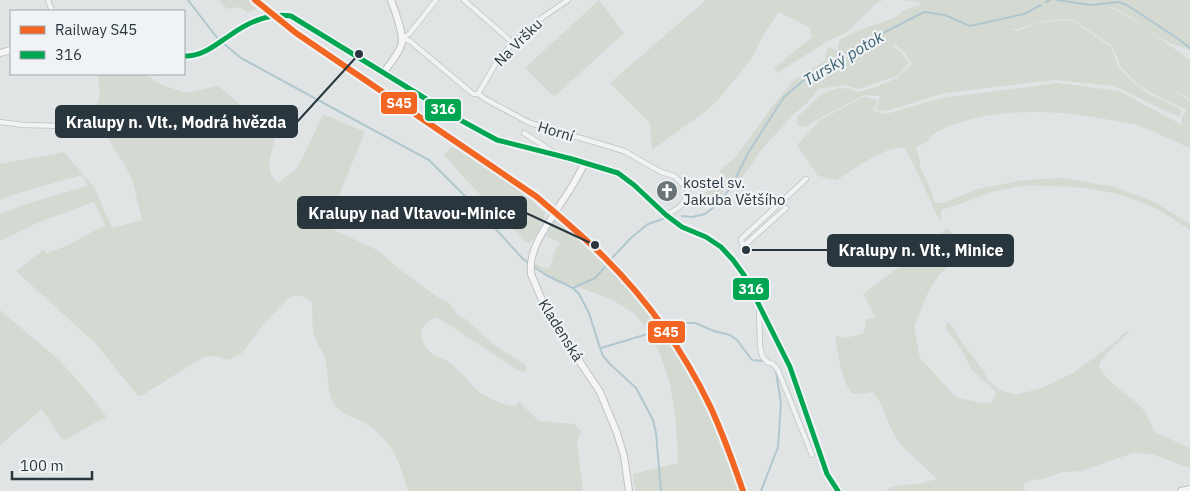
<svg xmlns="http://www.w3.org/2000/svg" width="1190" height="491" font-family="'IBM Plex Sans',sans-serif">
<rect width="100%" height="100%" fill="#e1e4e5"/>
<path fill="#d4d9d1" d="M219,0H247L256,9L248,13L239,7L227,9Z
M599,0L624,33L554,97L525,68Z
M706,0H883L877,3L847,32L826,42L778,73L774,68L812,37L809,27L779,12L764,34L752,58L718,100L706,111L652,150L650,123L610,83Z
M903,0H1190V51C1185,46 1178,47 1172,44C1149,33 1115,0 1089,2L1105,4L1140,24L1190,60V99L1170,88L1190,101V148C1172,141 1155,131 1137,125C1129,123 1119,122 1110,120C1058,109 986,106 937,132C933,134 930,139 926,142C923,144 919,146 916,148L920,160V167L930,188L935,203H943L978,189L1024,180L1063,178L1115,187L1154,202L1190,224V230C1181,225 1173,218 1164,213C1125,192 1089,186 1045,186C1035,186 1021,185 1011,188C1005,189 998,191 992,192C975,198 958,205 941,210V219L939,220L919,176L905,148C889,143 851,171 837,180L818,176L797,145L820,120L864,97L878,100L873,111L886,114L941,98L1058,83L1119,91L1182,125V116L1187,110L1157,96L1137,84L1120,66L1117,56L1111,45L1072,19L1073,16L1071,19L1041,21L1018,29H1010L1018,31L1040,22L1072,20L1111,47L1119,68L1133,82L1149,94L1182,110L1179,117L1114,86L1055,80L944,93L887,111L876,110L880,96L864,95L815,121L806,127L797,125V117L803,112L821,94L838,88L851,89L857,92L873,88L897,78L912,64L905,53L895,44L892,47L901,52L909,62L899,75L859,89L843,85L819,89L807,103L792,116L762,149L739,182L728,179L719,171L735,158L771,108L794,80L825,61L826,51L830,47L837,51L840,39L862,29L894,18L903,11L923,3Z
M98,74H145L162,85L186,93L218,86L254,116L275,126C275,132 275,137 274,142C271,158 264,170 278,183L296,169L305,153L323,114L365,132L332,212L328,227L379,251L399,269L436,296L450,304L458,315L467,320L494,345L526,365V372L517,370L437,317C423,323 415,333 426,347C431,355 441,358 449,362C452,364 455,367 458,370C465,375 469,384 477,390C484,396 506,407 516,406L518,401L539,421L574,424L581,431L577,441L583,491H408C400,461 391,439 363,422C355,418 342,414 336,407C326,395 329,373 325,358C323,352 319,347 316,341C311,330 313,316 312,303L302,296L294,295L287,300L262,326L242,353L229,360L213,356L202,358L141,396H138L96,344L16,271L43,250L47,253L66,246L105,225L94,202L37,223L0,241V214L23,205L87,186L82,175L18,193L0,200V164L64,152L94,187L112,228L142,220L133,183L126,167L93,115L100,95Z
M452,146L502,178L528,197L545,213C544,224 536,234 530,243L526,242L516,232L468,182L444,155Z
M720,178L728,187L712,204L703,195Z
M555,219C574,235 591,251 608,269C616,277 625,285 633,293C682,350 717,419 739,491H635L633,474L678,463L676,422L670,384L660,354L650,333L635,314L611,299L569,284L556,282L543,274L534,264H536L548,269L554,258L552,256L560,242L546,236Z
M948,228L959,244L964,254L950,264L940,274L929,290L914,327L920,358L957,398L984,403L991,402L994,398L996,392L971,369L961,349L946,329V322L951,324L961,341L983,370L987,379L999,390L1016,395L1042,388L1073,373L1110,346L1123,334L1130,330C1121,343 1106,350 1099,365C1107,386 1133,395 1146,413C1149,418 1151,426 1154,432L1190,448V468L1152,454L1133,453L1081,471L1063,472L1044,479L1031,480L1024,484L1023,488L1027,491H886L891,487L921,483L937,479L900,444L892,431L881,404L873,392L862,394L852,393C842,383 837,350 835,336L846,338L864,333L866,319L876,318L863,294L914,256Z
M0,310L59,360L87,391L106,416L104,419L96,422L65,440L60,437L42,409L0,445Z"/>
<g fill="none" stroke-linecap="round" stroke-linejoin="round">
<path stroke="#b1c7cf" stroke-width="2" d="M188,0L218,39L241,58L353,119L429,160L472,203L523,259L529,263
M1057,0L1091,5L1119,2L1127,5L1177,38L1190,48
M1046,2L1050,0
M682,216L692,217L705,214L720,202L733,184L748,153L784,97L810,75L850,50L924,12L945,15L970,26L1024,14L1041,5
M610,260L632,237L648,224L663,219
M533,266L546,275L573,288L579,294L589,313L600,348L603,356L610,364L636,388L653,420L656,433L661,491
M573,288L595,278L606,266
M670,327L682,323H695L714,331L730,335L737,340L752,360L764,361
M601,348L661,330
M761,491L778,447L781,403L776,372"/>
<g stroke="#bfc2c3" stroke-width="6">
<path id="street" d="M48,0L52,11
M464,0L513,43
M402,39L410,41L473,94H478L487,100L530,123L624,151L661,172L674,176L688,189C684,206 681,207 666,215
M402,39L410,33L436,0
M478,94L499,58L513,43L543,17L568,0
M0,122L23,125L65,126
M524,133L553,152
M742,244H746L786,208
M743,249L741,239L806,179
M759,306L760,346L762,356L767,362L773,364L778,370L812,455"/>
</g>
<g stroke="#bfc2c3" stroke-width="8">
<path id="secondary" d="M0,53L11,50
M184,56C200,58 213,47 226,38C236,30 263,16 275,15C280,14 286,15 291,16L462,121L497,140L572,159L618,173L634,185L666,215L682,227L706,237L721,247L733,260L744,275L790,367L827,474L838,491
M383,73C389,65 397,56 401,46C405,35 395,12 391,0
M585,163C578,176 570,191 561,203C548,224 528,248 531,274L548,314L600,392L617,433L624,456L629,491
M1181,491L1190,489"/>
</g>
<use href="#street" stroke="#f0f2f3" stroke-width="4.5"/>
<use href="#secondary" stroke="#f5f5f6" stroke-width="6"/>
<g stroke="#eff3f5" stroke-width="9">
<path id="bus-1" d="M184,56C202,57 215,45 229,36C247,23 269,12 291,16L462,121L497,140L572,159L618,173L634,185L666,215L682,227L706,237L721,247L733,260L744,275L790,367L827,474L838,491"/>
</g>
<use href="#bus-1" stroke="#00a651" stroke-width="5"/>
<g stroke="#eff3f5" stroke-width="10">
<path id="rail-1" d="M255,0L296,33L537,197C560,217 583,236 605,258C647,300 684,352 710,406C723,434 733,462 743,491"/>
</g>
<use href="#rail-1" stroke="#f26522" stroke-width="6"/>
</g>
<defs>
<g id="church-disc" transform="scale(1.125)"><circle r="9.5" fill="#697378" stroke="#eff3f5"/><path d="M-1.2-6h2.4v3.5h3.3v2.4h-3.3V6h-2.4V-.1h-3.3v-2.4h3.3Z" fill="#fff"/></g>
</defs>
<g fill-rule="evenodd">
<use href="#church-disc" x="667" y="191"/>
</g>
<g text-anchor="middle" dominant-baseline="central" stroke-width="4.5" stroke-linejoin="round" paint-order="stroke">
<g font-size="15" fill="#29363d" stroke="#eff3f5">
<text transform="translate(518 42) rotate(-45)">Na Vršku</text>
<text transform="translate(556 131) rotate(17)">Horní</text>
<text transform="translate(561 330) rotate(58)">Kladenská</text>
</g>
<g font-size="15" fill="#29363d" stroke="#eff3f5" text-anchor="start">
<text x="683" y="182">kostel sv.<tspan x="683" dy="17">Jakuba Většího</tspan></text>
</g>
<g font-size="16" font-style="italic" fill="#375e6e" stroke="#eff3f5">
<text transform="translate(843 58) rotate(-31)">Turský potok</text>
</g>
</g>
<path fill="none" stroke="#29363d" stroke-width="2" d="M359 54L297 122M595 245L526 213M746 250L828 250"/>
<g fill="#29363d" stroke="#eff3f5" stroke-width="2">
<circle cx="359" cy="54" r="5"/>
<circle cx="595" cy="245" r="5"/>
<circle cx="746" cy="250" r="5"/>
</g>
<g fill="#29363d" stroke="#29363d" stroke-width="2">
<rect x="56" y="106" width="241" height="31" rx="5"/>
<rect x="298" y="197" width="228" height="31" rx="5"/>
<rect x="828" y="235" width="185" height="31" rx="5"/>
</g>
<g font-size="16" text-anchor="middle" font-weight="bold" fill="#fff">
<text x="176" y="128">Kralupy n. Vlt., Modrá hvězda</text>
<text x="412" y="219">Kralupy nad Vltavou-Minice</text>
<text x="921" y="256">Kralupy n. Vlt., Minice</text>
</g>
<g stroke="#eff3f5" stroke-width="2">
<rect x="380" y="91" width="38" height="24" rx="5" fill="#f26522"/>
<rect x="424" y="98" width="38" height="24" rx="5" fill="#00a651"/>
<rect x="732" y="277" width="38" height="24" rx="5" fill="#00a651"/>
<rect x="647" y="320" width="39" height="24" rx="5" fill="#f26522"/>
</g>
<g font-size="14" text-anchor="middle" font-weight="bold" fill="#fff">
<text x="399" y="108">S45</text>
<text x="443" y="114">316</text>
<text x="751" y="294">316</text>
<text x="666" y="337">S45</text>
</g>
<rect x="10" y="10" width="175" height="65" fill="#eff3f5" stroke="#a0a7ab"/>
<rect x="20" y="26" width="25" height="8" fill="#f26522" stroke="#a0a7ab"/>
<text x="55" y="35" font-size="15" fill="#29363d">Railway S45</text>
<rect x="20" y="51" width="25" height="8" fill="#00a651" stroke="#a0a7ab"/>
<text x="55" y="60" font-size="15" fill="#29363d">316</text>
<path d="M12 471v8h80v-8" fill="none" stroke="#29363d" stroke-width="2.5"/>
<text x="20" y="471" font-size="15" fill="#29363d" stroke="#eff3f5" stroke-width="4" paint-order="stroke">100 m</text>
</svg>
